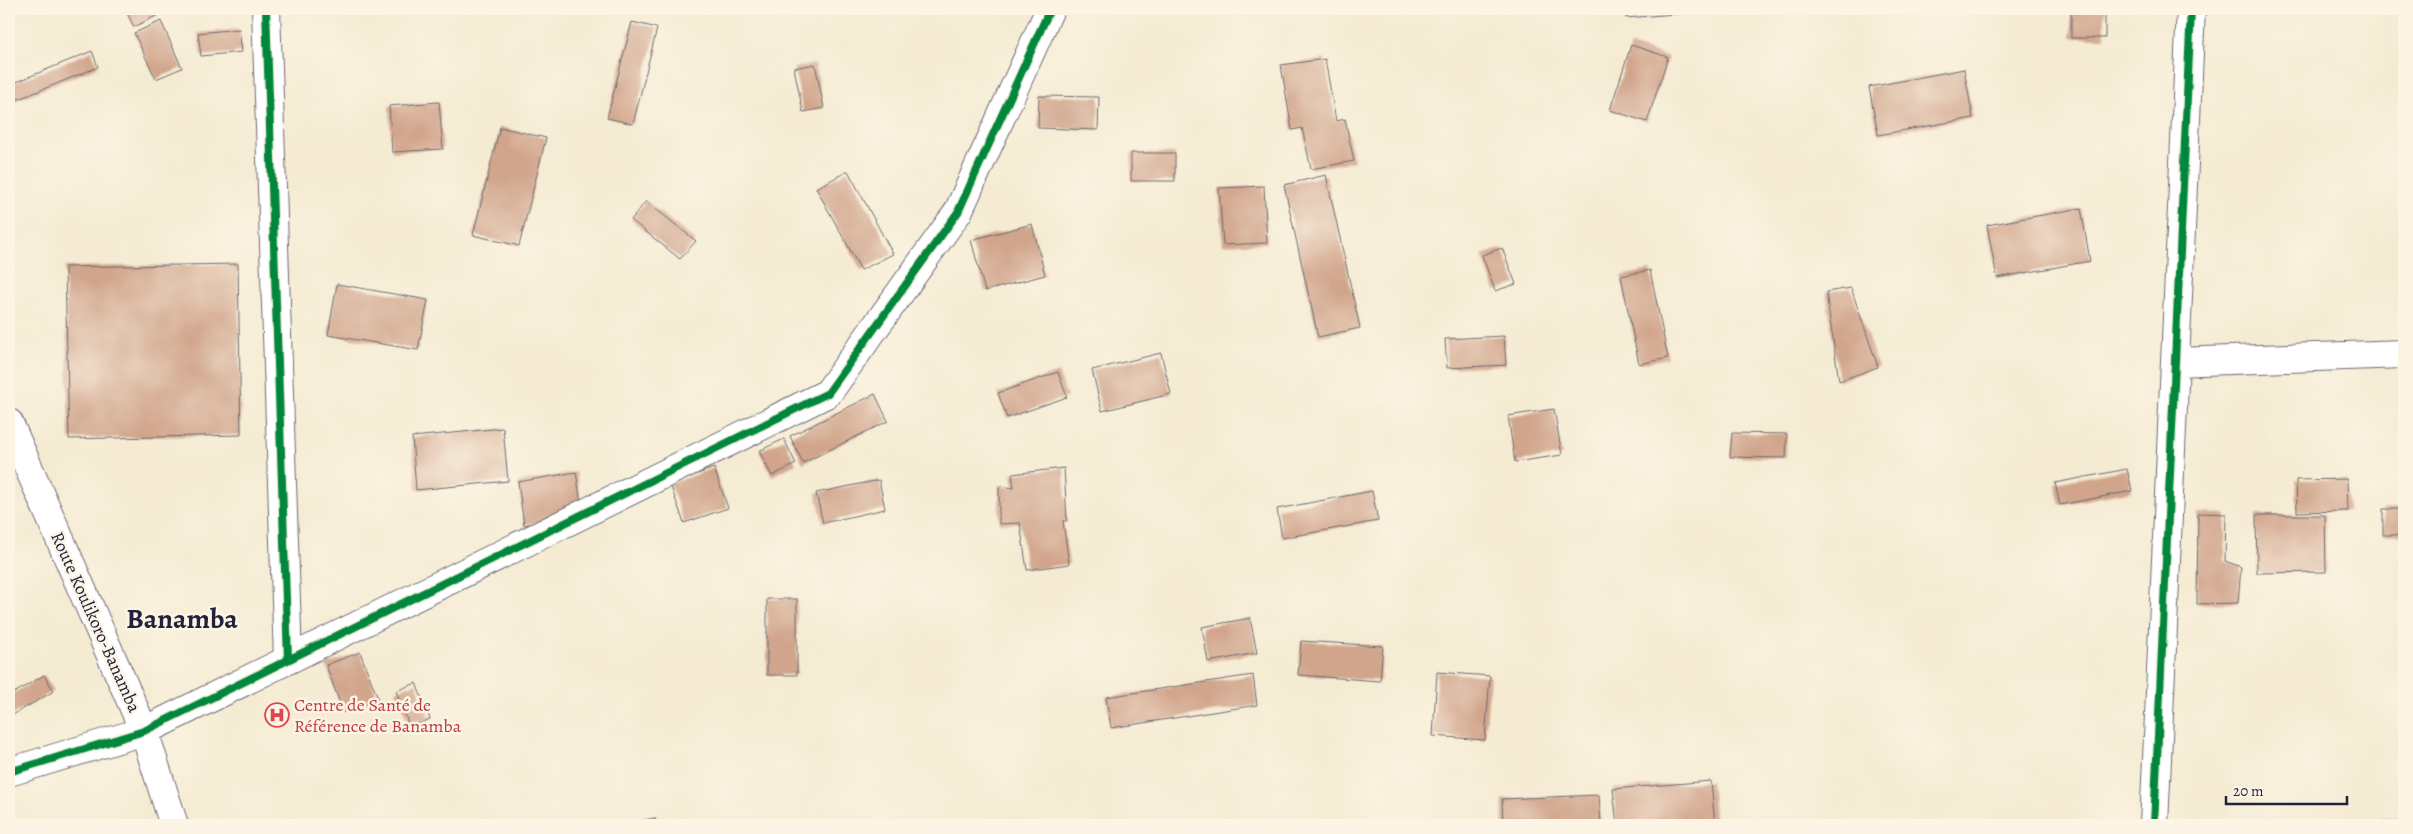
<svg xmlns="http://www.w3.org/2000/svg" width="2413" height="834" font-family="Alegreya,serif">
<rect width="100%" height="100%" fill="#fcf5e5"/>
<filter id="ink" filterUnits="userSpaceOnUse"><feTurbulence type="fractalNoise" baseFrequency=".02" numOctaves="2"/><feDisplacementMap in="SourceGraphic" scale="10" xChannelSelector="R" yChannelSelector="G"/><feConvolveMatrix kernelMatrix="1 2 1 2 8 2 1 2 1" color-interpolation-filters="sRGB"/></filter>
<filter id="wash" filterUnits="userSpaceOnUse"><feTurbulence type="fractalNoise" baseFrequency=".0096" numOctaves="4" result="noise"/><feDisplacementMap in="SourceGraphic" scale="20" xChannelSelector="R" yChannelSelector="G"/><feGaussianBlur stdDeviation="1.12" result="paint"/><feColorMatrix in="noise" values="0 0 0 0 0 0 0 0 0 0 0 0 0 0 0 0 0 1.4 0 .05"/><feComposite in="paint" operator="in"/></filter>
<g filter="url(#wash)">
<rect width="100%" height="100%" fill="#f5ebd3"/>
<g id="blocks">
<path fill="#d1a58c" d="M9,9H22L9,15Z
M125,9H160L162,13L134,27Z
M1625,9H1699L1700,12L1626,18Z
M2071,9H2105V38H2071Z
M161,21L182,68L156,79L134,33Z
M632,22L657,28L633,124L607,118Z
M239,29L242,52L201,56L198,33Z
M1631,45L1668,57L1647,122L1610,110Z
M92,51L98,67L9,103V85Z
M1325,59L1336,121L1345,119L1354,161L1311,169L1302,128L1292,130L1281,65Z
M815,64L824,108L803,112L794,68Z
M1964,69L1973,118L1878,135L1869,87Z
M1039,96L1099,97L1098,130L1038,128Z
M439,102L443,149L392,152L389,106Z
M500,127L546,138L519,246L473,235Z
M1131,153H1175V181H1131Z
M848,171L893,254L861,270L816,188Z
M1326,175L1360,328L1318,337L1284,185Z
M1264,186L1267,243L1223,245L1219,188Z
M646,201L696,241L680,259L631,220Z
M2081,208L2090,261L1997,278L1987,225Z
M1032,224L1045,275L985,291L971,240Z
M1502,248L1516,284L1495,291L1482,255Z
M238,264L241,435L69,439L65,267Z
M1650,270L1668,358L1639,364L1621,276Z
M337,284L428,300L418,350L328,335Z
M1851,288L1878,367L1839,381L1826,292Z
M1504,336L1506,365L1447,368L1445,339Z
M1161,353L1171,394L1102,411L1092,370Z
M1058,372L1067,397L1007,418L998,393Z
M875,394L888,421L803,463L790,436Z
M1554,409L1562,455L1515,462L1508,416Z
M503,428L508,481L416,490L412,437Z
M1732,433L1787,434L1786,458L1730,457Z
M784,439L796,464L772,476L759,451Z
M714,468L728,508L684,523L670,484Z
M1064,468L1067,521H1063L1069,564L1027,570L1020,523L999,524V486L1014,488L1012,474Z
M2127,469L2132,491L2060,505L2055,483Z
M576,472L583,515L524,525L518,482Z
M2347,479L2348,511L2297,512L2296,480Z
M879,480L885,509L823,523L816,493Z
M1372,491L1378,521L1282,538L1277,509Z
M2383,509H2404V535H2383Z
M2198,513L2226,514L2225,561L2241,567L2238,603L2197,604Z
M2256,515H2325L2326,572L2257,573Z
M767,599H797V675H767Z
M1250,618L1257,653L1208,662L1202,627Z
M1301,641L1383,646L1380,681L1298,675Z
M360,652L378,699L343,712L326,665Z
M1437,672L1490,676L1485,740L1433,736Z
M44,675L54,691L9,717V696Z
M1253,675L1257,705L1111,728L1106,697Z
M416,683L430,719L410,728L396,691Z
M1711,781L1715,825H1617L1613,789Z
M1599,795L1601,825H1503L1502,799Z
M655,818L657,825H623V824Z
M2327,822H2404V825H2327Z"/>
</g>
</g>
<g filter="url(#ink)">
<use href="#blocks" fill-opacity="0" stroke="#6c6870" stroke-width="1"/>
<g fill="none" stroke-linecap="round" stroke-linejoin="round">
<g stroke="#6c6870" stroke-width="30">
<path id="minor" d="M266,9L288,660
M2175,362L2404,354
M9,423L144,731L174,825
M9,772L144,731L828,393L958,212L1050,9
M2154,825L2191,9"/>
</g>
<use href="#minor" stroke="#fff" stroke-width="28"/>
<g stroke="#fcf5e5" stroke-width="11">
<path id="cycleway" d="M266,9L288,660
M9,772L144,731L828,393L958,212L1050,9
M2154,825L2191,9"/>
</g>
<use href="#cycleway" stroke="#00873e" stroke-width="8"/>
</g>
</g>
<defs>
<g id="hospital-ring" transform="scale(1.25)"><circle r="9.5" fill="#fcf5e5" stroke="#e0444e" stroke-width="1.5"/><path d="M-5-5h3v3.5h4V-5h3V5h-3V1.5h-4V5h-3Z" fill="#e0444e"/></g>
</defs>
<g fill-rule="evenodd">
<use href="#hospital-ring" x="277" y="715"/>
</g>
<g text-anchor="middle" dominant-baseline="central" stroke-width="5" stroke-linejoin="round" paint-order="stroke">
<g font-size="18" fill="#22223b" stroke="#fcf5e5">
<text transform="translate(96 622) rotate(66)">Route Koulikoro-Banamba</text>
</g>
<g font-size="18" fill="#be3a42" stroke="#fcf5e5" text-anchor="start">
<text x="294" y="705">Centre de Santé de<tspan x="294" dy="21">Référence de Banamba</tspan></text>
</g>
<g font-size="28" font-weight="bold" fill="#22223b" stroke="#fcf5e5">
<text x="182" y="619">Banamba</text>
</g>
</g>
<rect width="2413" height="834" fill="none" stroke="#fcf5e5" stroke-width="30"/>
<path d="M2226 796v8h121v-8" fill="none" stroke="#22223b" stroke-width="2.5"/>
<text x="2233" y="796" font-size="15" fill="#22223b" stroke="#fcf5e5" stroke-width="4" paint-order="stroke">20 m</text>
</svg>
